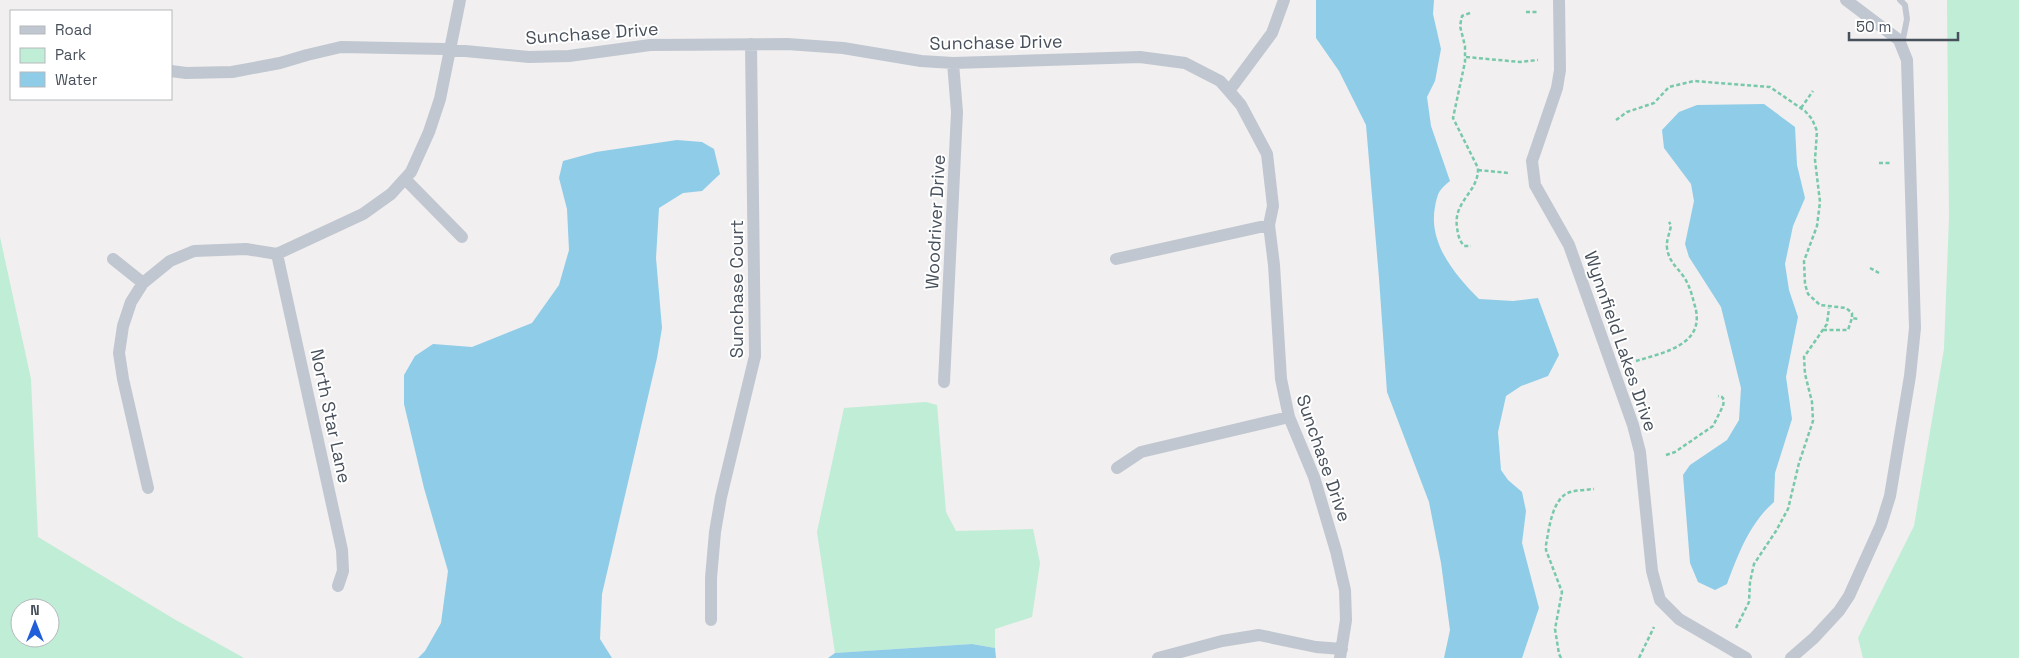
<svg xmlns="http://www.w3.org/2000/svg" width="2019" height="658" font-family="'Space Grotesk',sans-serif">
<rect width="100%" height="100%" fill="#f1efef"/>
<path fill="#bfedd6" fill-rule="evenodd" d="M1947,0H2019V658H1863L1858,638L1914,526L1944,349L1949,218Z
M0,237L31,379L38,537L174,619L244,658H0ZM20,608H50V638H20Z
M926,402L937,405L946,512L956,531L1033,529L1040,563L1032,617L995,629V648L972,644L835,653L817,532L844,408Z"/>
<path fill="#8ecce8" d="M1316,0H1434L1433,14L1441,49L1435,81L1427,97L1431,126L1450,181C1439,190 1438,192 1435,207C1428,243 1455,275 1479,299L1513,301L1538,298L1559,355L1548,376L1521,386L1506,396L1498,432L1501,470L1508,480L1522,492L1526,511L1522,543L1539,608L1522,658H1444L1450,630L1441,563L1429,502L1387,392L1379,278L1366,125L1339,71L1316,38Z
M1764,104L1795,127L1797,165L1805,198L1793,226L1785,264L1789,290L1798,317L1786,377L1792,419L1775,473L1774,502C1749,524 1738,555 1727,584L1715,590L1698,582L1690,563L1683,475L1690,465L1727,440L1739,420L1741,388L1721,307L1689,257L1685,244L1694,201L1691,184L1664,148L1662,130L1679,112L1697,105Z
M677,140L702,142L714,149L720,174L702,191L683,193L659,208L656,258L662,328L657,358L602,594L600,639L612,658H418L425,651L441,623L448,571L424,488L404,404V375L415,356L433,344L472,347L532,323L559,285L569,250L567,209L559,178L563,161L596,152Z
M972,644L995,648L996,658H828L835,653Z"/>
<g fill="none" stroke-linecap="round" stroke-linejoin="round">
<path stroke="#78c9aa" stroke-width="2.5" stroke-dasharray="4 2.5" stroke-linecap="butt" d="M1526,12H1538
M1470,13L1462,16L1460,26L1465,46V62L1453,118L1478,168C1479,192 1453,201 1457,227C1458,235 1459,240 1464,246H1471
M1466,57L1520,62L1538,60
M1801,108L1813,91
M1616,120L1627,112L1654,103L1669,87L1694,81L1770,87L1805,111L1812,119L1817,131L1815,160L1820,202L1817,226L1804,261L1805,284L1808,294L1820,305L1846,308L1852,313V318L1858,319
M1879,163H1890
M1478,170L1509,173
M1870,268L1879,273
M1823,330H1848L1852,318
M1636,361C1666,352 1708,344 1694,303C1692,294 1689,285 1684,277C1677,267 1669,262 1667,248C1666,240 1670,233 1671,225L1669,222
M1666,455L1675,452L1713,426L1723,406L1724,400L1722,397L1718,396
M1736,628L1749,602L1750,582L1754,564L1776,531L1788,509L1799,463L1813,421L1812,402L1805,374L1804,357L1827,324L1829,308
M1561,658L1559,654L1555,629L1562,592L1546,550V545C1549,529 1552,498 1570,492C1577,490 1586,490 1594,489
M1639,658L1654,627"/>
<path stroke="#c0c7d0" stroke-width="6" d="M1900,0L1905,5L1907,19L1902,44"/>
<path stroke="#c0c7d0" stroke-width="12" d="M1559,0L1560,70L1557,88L1532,161L1535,185L1569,245L1633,425L1640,452L1652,571L1660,600L1679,619L1746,658
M171,71L186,73L232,72L280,63L307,55L341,47L444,49L529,57L569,56L650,45L787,44L843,48L921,61L953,63L1140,57L1185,63L1220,81L1229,91L1241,105L1267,154L1273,206L1269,225L1274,265L1281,379L1289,417L1314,477L1336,551L1345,590L1346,620L1340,658
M1229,91L1272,33L1284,0
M405,179L462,237
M277,254L342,550L343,571L338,586
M113,259L143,283
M1116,259L1269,225
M944,382L957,112L953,63
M1117,468L1141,452L1289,417
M148,488L123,379L119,353L123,326L131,302L143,283L170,261L194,251L246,249L277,254L363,214L391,194L411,172L429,132L440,99L460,0
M711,620V578L715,532L721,497L755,356L751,44
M1158,658L1222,641L1259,635L1316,647L1342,649
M1791,658L1814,638L1839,611L1849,596L1881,525L1890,496L1910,376L1915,328L1907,60L1899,40L1846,0"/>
</g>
<g text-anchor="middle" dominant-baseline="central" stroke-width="4" stroke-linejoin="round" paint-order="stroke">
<g font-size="18" fill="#48505b" stroke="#fff">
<text transform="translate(592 33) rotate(-4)">Sunchase Drive</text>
<text transform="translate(996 42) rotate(-1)">Sunchase Drive</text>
<text transform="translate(935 222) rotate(-87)">Woodriver Drive</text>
<text transform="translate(736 289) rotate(-90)">Sunchase Court</text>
<text transform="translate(1621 341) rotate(71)">Wynnfield Lakes Drive</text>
<text transform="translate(331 416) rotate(78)">North Star Lane</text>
<text transform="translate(1324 458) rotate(71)">Sunchase Drive</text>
</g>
</g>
<rect x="10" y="10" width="162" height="90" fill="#ffffff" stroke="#b6b9bd"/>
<rect x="20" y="26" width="25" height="8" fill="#c0c7d0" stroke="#b6b9bd"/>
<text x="55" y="35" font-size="15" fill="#48505b">Road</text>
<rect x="20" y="48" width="25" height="15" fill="#bfedd6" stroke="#b6b9bd"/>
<text x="55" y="60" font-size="15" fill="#48505b">Park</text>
<rect x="20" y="72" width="25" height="15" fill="#8ecce8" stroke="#b6b9bd"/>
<text x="55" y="85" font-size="15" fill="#48505b">Water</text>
<g transform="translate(35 623)"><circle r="24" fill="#ffffff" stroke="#b6b9bd"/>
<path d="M0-4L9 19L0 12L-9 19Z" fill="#215ed9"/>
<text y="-8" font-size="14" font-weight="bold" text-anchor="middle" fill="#48505b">N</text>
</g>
<path d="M1849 32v8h109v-8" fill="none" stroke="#48505b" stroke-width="2.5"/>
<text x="1856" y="32" font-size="15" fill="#48505b" stroke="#ffffff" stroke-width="4" paint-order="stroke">50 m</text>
</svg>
